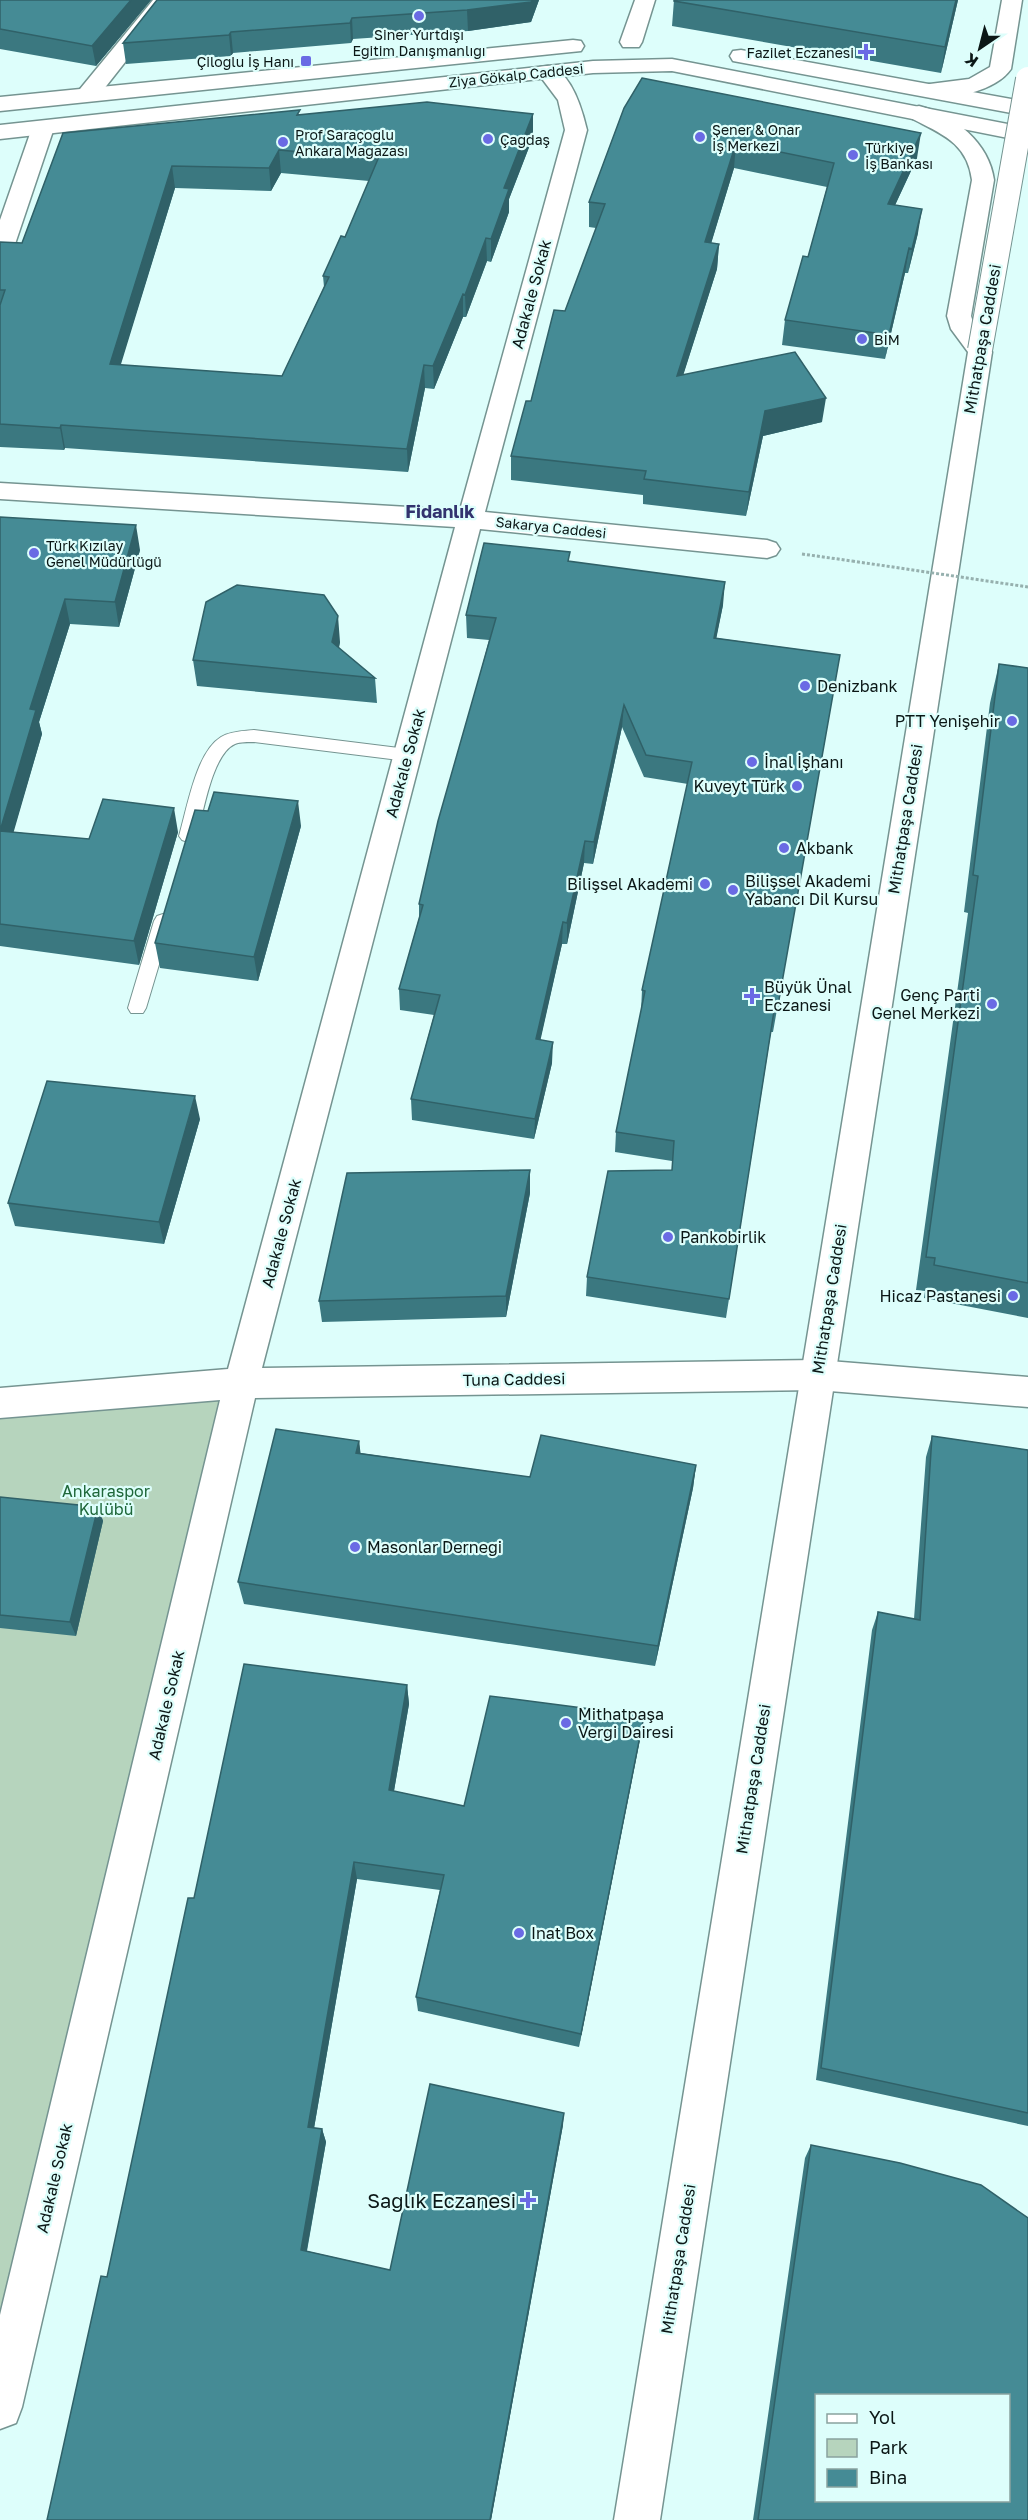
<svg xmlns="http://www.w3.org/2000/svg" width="1028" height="2520" font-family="'Golos Text',sans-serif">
<rect width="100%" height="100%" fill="#ddfefb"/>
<path fill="#b6d4bd" d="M241,1383L0,2407V1403Z"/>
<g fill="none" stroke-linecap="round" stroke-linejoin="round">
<g stroke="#759491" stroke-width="2">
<path id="lane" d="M254,730L407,749L415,755L407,761L254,742C248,742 240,742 235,744C212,754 203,814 197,836L188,842L182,840L179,836C187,809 196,752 221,737C231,731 244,731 254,730Z
M163,914L169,916L172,921L146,1008L143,1013H131L128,1008L154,921L157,916Z"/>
</g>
<g stroke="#759491" stroke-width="3">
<path id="street" d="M153,0H174L96,99H80L77,94L80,89Z
M635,0H655L642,42L639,47H623L620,42Z
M548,66C571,71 582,109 587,130L485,512L767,540L776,543L780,549L776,555L767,558L480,529L262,1368L817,1360L1028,1377V1407L817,1390L255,1398L22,2407L16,2423L0,2429V2315L220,1400L0,1418V1388L228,1369L455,527L0,499V483L460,510L565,130L558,100L537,72L540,67Z
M43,121L51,123L54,128L12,253L8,258L0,260V220L32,128L35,123Z"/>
</g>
<g stroke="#759491" stroke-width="3">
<path id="secondary" d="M1002,0H1022L1011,69C995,92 949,101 922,95L919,90L922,85L969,79L990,67Z
M919,106C955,115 989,143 994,180L971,316L975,328L992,352L660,2520H614L968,352L951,329L947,316L972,180C967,142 941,134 911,118L908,113L911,108Z"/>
</g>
<g stroke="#759491" stroke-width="3">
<path id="primary" d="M573,40L581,41L584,46L581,51L0,111V97Z
M741,50L1028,102V116L733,61L730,56L733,51Z
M672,59L1028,128V142L672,71L593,73L0,139V125L593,61Z"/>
</g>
<path stroke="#96b0ae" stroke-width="3" stroke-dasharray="3 2" stroke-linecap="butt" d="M802,554L852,561"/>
<use href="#lane" fill="#fff" fill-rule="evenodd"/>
<use href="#street" fill="#fff" fill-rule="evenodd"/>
<use href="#secondary" fill="#fff" fill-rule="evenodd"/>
<use href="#primary" fill="#fff" fill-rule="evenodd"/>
<g stroke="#759491" stroke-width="26" stroke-linecap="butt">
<path id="secondary-bridge" d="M980,350L1028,79"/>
</g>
<path stroke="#96b0ae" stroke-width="3" stroke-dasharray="3 2" stroke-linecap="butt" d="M852,561L1028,587"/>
<use href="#secondary-bridge" stroke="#fff" stroke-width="24"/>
</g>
<path fill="#3b7880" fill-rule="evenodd" d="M0,0H151L96,66L0,49Z
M157,0H539L531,22L468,31L353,39L351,43L233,53L231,56L126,64L123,43Z
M674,0H958L941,73L672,26Z
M624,108L917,158L895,205L918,233L908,273H905L885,359L782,345L785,320L808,257L827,187L734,168L711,243L719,244L717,269L683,375L822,422L763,436L746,516L643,504V495L511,480V456L596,228L589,227V202Z
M533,114V137L509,199V212L491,262L487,261L466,317H463L434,389L425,388L408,472L65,448L64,450L0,447V242L22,243L63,133L300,115ZM281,173L369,181L345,237L323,276L324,287L282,376L120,365L175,188L271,191Z
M0,517L140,550L119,627L70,624L39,722L42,734L13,832L89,839L178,832L139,965L0,946Z
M570,562L723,605L716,638L840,655L773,1032H771L726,1318L586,1296L587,1277L672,1170V1161L615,1152L616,1132L641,1011L642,990L688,784L644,777L622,727L593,864L584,863L567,944H562L540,1040L552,1063L534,1139L412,1120L411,1099L434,1015L400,1010L399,989L419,918V904L489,640L467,638L466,615Z
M340,642L339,648L375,678L377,703L197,686L193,660Z
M999,664L1028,668V1318L924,1298L925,1291L916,1290L968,913L964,912L990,703Z
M301,826L258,981L160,968L155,943Z
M200,1119L164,1244L15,1226L8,1203Z
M530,1193L506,1317L322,1322L319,1301Z
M932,1436L1028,1450V2126L816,2080L872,1630L878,1612L914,1619L926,1457Z
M359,1441L360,1453L530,1477L696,1465L693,1488L655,1666L244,1604L238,1582Z
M0,1497L98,1507L103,1521L76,1636L0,1628Z
M407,1685L409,1704L394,1791L464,1806L641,1734L579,2047L418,2011L416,1997L440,1890L357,1879L314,2128L322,2129L326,2142L307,2251L390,2270L563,2125L491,2520L107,2277L194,1898Z
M811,2145L1028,2520H753L805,2158Z"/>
<path fill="#306168" d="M131,0H151L96,66L92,46Z
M532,0H539L531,22L468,31L467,10Z
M956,0H958L941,73L945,47Z
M352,18L353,39L351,43L350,23Z
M231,32L233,53L231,56L229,35Z
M533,114V137L509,199V212L491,262V239L504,188Z
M921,133L917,158L884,229L888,204Z
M736,143L734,168L704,267L705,242Z
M279,150L281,173L271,191L269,168Z
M172,166L175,188L114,387L110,364Z
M922,209L918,233L908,273L912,249Z
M486,238L487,261L466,317L465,295Z
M719,244L717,269L675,401L677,376Z
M909,248L905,273L885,359L889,335Z
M463,294V317L434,389L433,366Z
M424,365L425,388L408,472L407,449Z
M826,398L822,422L763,436L746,516L749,492L765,411Z
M61,425L65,448L64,450L60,428Z
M136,525L140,550L119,627L115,602Z
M725,582L723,605L712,660L714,638Z
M65,599L70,624L39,722L42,734L7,855L0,831L30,709Z
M338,616L340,642L334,667L332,642Z
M624,705L622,727L593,864L594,842Z
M298,801L301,826L258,981L254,957Z
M174,808L178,832L139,965L134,941Z
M585,841L584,863L567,944V923Z
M563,922L562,944L536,1060V1039Z
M553,1042L552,1063L534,1139L535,1119Z
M195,1096L200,1119L164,1244L159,1222Z
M530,1170V1193L506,1317V1296Z
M359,1441L362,1464L356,1453Z
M696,1465L693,1488L655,1666L658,1646Z
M98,1507L103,1521L76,1636L70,1622Z
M407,1685L409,1704L391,1808L389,1790Z
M644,1716L641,1734L579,2047L581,2034Z
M354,1862L357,1879L312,2140L308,2127Z
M564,2113L563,2125L491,2520H490Z
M322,2129L326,2142L305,2260L301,2250Z"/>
<path fill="#458b95" stroke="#306168" stroke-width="1.5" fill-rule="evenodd" d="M0,0H131L92,46L0,29Z
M157,0H532L531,2L467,10L352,18L350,23L231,32L229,35L123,43Z
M674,0H956L945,47L674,1Z
M642,78L921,133L888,204L922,209L912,249L909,248L889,335L785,320L803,256L808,257L834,163L736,143L705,242L719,244L677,376L795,352L826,398L765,411L749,492L644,479L646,471L511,456L526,401H531L554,310L565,311L605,204L589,202L624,108Z
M427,102L533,114L504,188L509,189L491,239L486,238L465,295L463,294L433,366L424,365L407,449L61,425L60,428L0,424V305L5,290H0V242L22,243L63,133L300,110L297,115ZM279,150L378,159L345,237L341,236L323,276L329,277L282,376L110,364L172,166L269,168Z
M0,517L136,525L115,602L65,599L30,709L36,710L0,831L89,839L103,799L174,808L134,941L0,924Z
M484,543L570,552L568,561L725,582L714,638L840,655L777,1011H774L729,1299L587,1277L608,1171L672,1170L674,1141L616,1132L645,991L642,990L692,762L646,755L624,705L594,842L585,841L567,923L563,922L536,1039L553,1042L535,1119L411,1099L440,995L399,989L423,905L419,904L438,821L496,618L466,615Z
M237,585L324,595L338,616L332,642L375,678L193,660L206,602Z
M999,664L1028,668V1283L934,1265L935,1258L926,1257L978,876L973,875Z
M214,792L298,801L254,957L155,943L195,810L208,811Z
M47,1081L195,1096L159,1222L8,1203Z
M530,1170L506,1296L319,1301L347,1173Z
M276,1429L359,1441L356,1453L530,1477L541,1435L696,1465L658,1646L238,1582Z
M932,1436L1028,1450V2113L821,2068L878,1612L920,1620Z
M0,1497L98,1507L70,1622L0,1615Z
M244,1664L407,1685L389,1790L464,1806L490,1696L644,1716L581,2034L416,1997L444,1875L354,1862L308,2127L322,2129L301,2250L390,2270L430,2084L564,2113L490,2520H47L101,2276L107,2277L188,1898H194Z
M811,2145L900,2163L981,2185L1028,2218V2520H758ZM816,2396H1008V2500H816Z"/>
<g fill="#6a6ae4" stroke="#ddfefb" stroke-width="2">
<circle cx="419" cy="16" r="6"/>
<path d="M863 43h6v6h6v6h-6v6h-6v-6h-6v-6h6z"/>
<rect x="300" y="55" width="12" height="12" rx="3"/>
<circle cx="700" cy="137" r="6"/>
<circle cx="488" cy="139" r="6"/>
<circle cx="283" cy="142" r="6"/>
<circle cx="853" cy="155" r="6"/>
<circle cx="862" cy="339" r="6"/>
<circle cx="34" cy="553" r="6"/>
<circle cx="805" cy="686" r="6"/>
<circle cx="1012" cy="721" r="6"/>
<circle cx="752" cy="762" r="6"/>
<circle cx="797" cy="786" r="6"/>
<circle cx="784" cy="848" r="6"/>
<circle cx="705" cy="884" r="6"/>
<circle cx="733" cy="890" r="6"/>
<path d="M749 987h6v6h6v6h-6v6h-6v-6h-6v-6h6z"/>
<circle cx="992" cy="1004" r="6"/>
<circle cx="668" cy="1237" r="6"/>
<circle cx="1013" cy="1296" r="6"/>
<circle cx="355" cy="1547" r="6"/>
<circle cx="566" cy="1723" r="6"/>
<circle cx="519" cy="1933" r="6"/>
<path d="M525 2191h6v6h6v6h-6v6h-6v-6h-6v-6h6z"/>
</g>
<g text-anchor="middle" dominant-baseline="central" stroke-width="4.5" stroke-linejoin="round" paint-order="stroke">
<g font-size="14" fill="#0b1716" stroke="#ddfefb" text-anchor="start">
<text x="419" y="34" text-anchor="middle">Siner Yurtdışı<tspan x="419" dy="16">Eğitim Danışmanlığı</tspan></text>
<text x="854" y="52" text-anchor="end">Fazilet Eczanesi</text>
<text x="294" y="61" text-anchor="end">Çiloğlu İş Hanı</text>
<text x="712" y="129">Şener &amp; Onar<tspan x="712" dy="16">İş Merkezi</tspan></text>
<text x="295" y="134">Prof Saraçoğlu<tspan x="295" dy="16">Ankara Mağazası</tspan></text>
<text x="500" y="139">Çağdaş</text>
<text x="865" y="147">Türkiye<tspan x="865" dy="16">İş Bankası</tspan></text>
<text x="874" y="339">BİM</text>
<text x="46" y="545">Türk Kızılay<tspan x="46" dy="16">Genel Müdürlüğü</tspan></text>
</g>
<g font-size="14" fill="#0b1716" stroke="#ddfefb">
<text transform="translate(516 75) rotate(-6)">Ziya Gökalp Caddesi</text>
<text transform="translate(551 527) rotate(6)">Sakarya Caddesi</text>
</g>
<g font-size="16" fill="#0b1716" stroke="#ddfefb">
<text transform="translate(531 294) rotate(-75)">Adakale Sokak</text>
<text transform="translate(982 339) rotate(-80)">Mithatpaşa Caddesi</text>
<text transform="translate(405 763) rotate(-75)">Adakale Sokak</text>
<text transform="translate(905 819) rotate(-81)">Mithatpaşa Caddesi</text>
<text transform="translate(281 1233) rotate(-75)">Adakale Sokak</text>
<text transform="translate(829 1299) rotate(-81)">Mithatpaşa Caddesi</text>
<text transform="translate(514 1379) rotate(-1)">Tuna Caddesi</text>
<text transform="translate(166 1705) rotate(-77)">Adakale Sokak</text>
<text transform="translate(753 1779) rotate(-81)">Mithatpaşa Caddesi</text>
<text transform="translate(54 2178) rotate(-77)">Adakale Sokak</text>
<text transform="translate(678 2259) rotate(-81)">Mithatpaşa Caddesi</text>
</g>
<g font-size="16" fill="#0b1716" stroke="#ddfefb" text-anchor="start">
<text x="817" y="686">Denizbank</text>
<text x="1000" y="721" text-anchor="end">PTT Yenişehir</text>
<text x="764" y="762">İnal İşhanı</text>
<text x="785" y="786" text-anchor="end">Kuveyt Türk</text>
<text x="796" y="848">Akbank</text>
<text x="745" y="881">Bilişsel Akademi<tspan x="745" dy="18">Yabancı Dil Kursu</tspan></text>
<text x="693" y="884" text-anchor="end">Bilişsel Akademi</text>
<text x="764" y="987">Büyük Ünal<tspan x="764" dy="18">Eczanesi</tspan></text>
<text x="980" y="995" text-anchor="end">Genç Parti<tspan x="980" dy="18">Genel Merkezi</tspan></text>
<text x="680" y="1237">Pankobirlik</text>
<text x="1001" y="1296" text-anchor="end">Hicaz Pastanesi</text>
<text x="367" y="1547">Masonlar Derneği</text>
<text x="578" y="1714">Mithatpaşa<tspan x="578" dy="18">Vergi Dairesi</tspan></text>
<text x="531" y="1933">Inat Box</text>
</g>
<g font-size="16" fill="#1e6739" stroke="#ddfefb">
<text x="106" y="1491">Ankaraspor<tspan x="106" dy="18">Kulübü</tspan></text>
</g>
<g font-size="18" font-weight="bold" fill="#32336e" stroke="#ddfefb">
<text x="440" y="511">Fidanlık</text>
</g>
<g font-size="20" fill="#0b1716" stroke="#ddfefb" text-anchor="end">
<text x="516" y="2200">Sağlık Eczanesi</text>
</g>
</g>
<rect x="815" y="2394" width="195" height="108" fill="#ddfefb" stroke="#89a29f" stroke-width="1.5"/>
<rect x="827" y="2414" width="30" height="9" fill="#ffffff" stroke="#89a29f" stroke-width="1.5"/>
<text x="869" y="2424" font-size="18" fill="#0b1716">Yol</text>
<rect x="827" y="2439" width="30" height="18" fill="#b6d4bd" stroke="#89a29f" stroke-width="1.5"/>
<text x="869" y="2454" font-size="18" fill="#0b1716">Park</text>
<rect x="827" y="2469" width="30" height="18" fill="#458b95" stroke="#89a29f" stroke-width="1.5"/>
<text x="869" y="2484" font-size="18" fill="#0b1716">Bina</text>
<g transform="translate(980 48) rotate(215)" stroke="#ddfefb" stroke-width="4.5" paint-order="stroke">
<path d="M0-4.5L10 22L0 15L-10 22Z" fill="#0b1716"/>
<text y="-9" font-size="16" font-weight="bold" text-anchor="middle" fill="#0b1716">K</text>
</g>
</svg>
